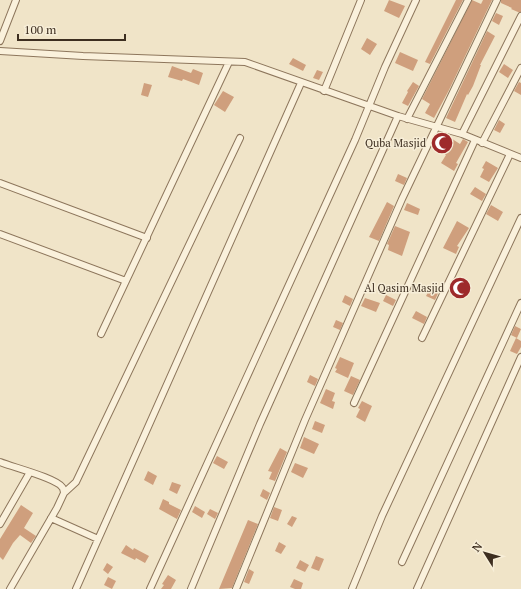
<svg xmlns="http://www.w3.org/2000/svg" width="521" height="589" font-family="'PT Serif',serif">
<rect width="100%" height="100%" fill="#f0e4c8"/>
<path fill="#cf9f7d" d="M389,0L405,6L399,18L384,11Z
M456,0H463L430,64L425,62Z
M472,0L481,4L483,0H492L449,90L434,118L425,113L430,104L422,99Z
M501,0H521V12H518L511,9L512,8L501,3Z
M496,13L503,16L499,25L492,21Z
M487,31L495,36L480,65H481L473,86L468,95L467,94L455,122L446,118Z
M367,38L377,44L370,55L361,49Z
M400,52L418,60L413,71L395,63Z
M293,58L306,65L303,71L289,64Z
M504,64L513,70L508,78L499,72Z
M172,66L191,73L193,69L203,73L199,85L183,79L182,81L168,77Z
M317,70L323,72L319,80L313,78Z
M413,82L419,86L408,106L402,103L408,92L407,91Z
M519,82L521,83V95L514,91Z
M144,83L152,85L148,97L141,95Z
M223,91L234,97L225,112L214,105Z
M499,120L505,124L500,133L494,130Z
M443,133L460,144L463,139L468,142L456,163L458,164L454,171L441,163L446,155L434,145Z
M486,161L498,168L489,182L480,177L484,169L482,168Z
M398,174L407,178L404,185L395,181Z
M475,187L486,194L482,201L470,194Z
M387,202L394,206L379,241L369,237Z
M407,203L420,209L418,215L404,210Z
M491,205L503,212L498,221L486,214Z
M457,221L469,228L457,246L459,247L456,254L443,248Z
M395,226L410,232L402,256L388,250L389,245L387,244Z
M431,287L439,291L435,300L426,296Z
M345,295L353,299L350,306L342,302Z
M386,295L396,300L393,306L383,301Z
M365,298L380,303L376,312L361,306Z
M416,311L427,317L424,324L412,318Z
M336,320L343,323L340,330L333,327Z
M515,326L521,329L517,338L511,335Z
M516,338L521,341V347L517,354L510,351Z
M340,357L354,363L348,378L335,372L337,369L335,368Z
M310,375L318,379L315,386L307,382Z
M351,376L360,380L353,395L344,391Z
M326,389L335,393L332,401L335,402L333,409L320,403Z
M362,401L372,406L365,422L356,417L360,409L358,408Z
M315,421L325,425L322,433L312,429Z
M304,437L319,444L314,454L300,448Z
M280,448L287,452L275,481L269,479L272,472L268,471Z
M217,456L228,462L224,469L213,463Z
M295,463L308,468L303,478L291,472Z
M148,471L157,476L153,485L144,480Z
M172,482L181,485L177,494L169,490Z
M263,489L270,493L267,500L260,496Z
M163,499L169,502V504L181,510L177,519L159,509Z
M21,505L33,513L24,528L36,536L31,543L20,535L13,543L3,560L0,557V539Z
M195,506L205,512L202,518L192,512Z
M274,507L282,510L278,521L270,518Z
M210,509L218,513L215,519L207,514Z
M292,516L297,518L292,527L287,524Z
M248,520L258,524L232,588L219,589Z
M279,542L286,546L281,554L275,551Z
M126,545L133,550L134,548L149,556L145,563L136,558L135,560L121,553Z
M316,556L324,559L319,571L311,568Z
M300,560L309,565L305,572L296,568Z
M107,563L113,567L108,574L103,570Z
M249,569L254,572L249,584L244,582Z
M168,575L176,580L171,589H161L164,585L162,584Z
M108,577L116,581L112,589L104,585Z
M294,579L303,583L301,589H295L290,587Z"/>
<g fill="none" stroke-linecap="round" stroke-linejoin="round">
<g stroke="#8d765c" stroke-width="8">
<path id="minor" d="M0,41L16,0
M0,51L83,56L245,62L398,116L462,134L521,158
M324,91L361,0
M407,119L468,0
M462,134L521,16
M482,143L521,68
M0,183L147,238
M0,234L126,281
M101,334L229,62
M422,338L510,154
M354,403L475,140
M0,462C12,467 56,478 62,487C63,487 64,492 64,493L57,508L10,589
M64,493L76,482L240,138
M51,518L98,539
M0,524L30,472
M402,562L521,303
M76,589L301,83
M150,589L355,140L385,67L416,0
M191,589L260,424L398,116
M236,589L305,420L402,199L497,0
M352,589L382,516L521,218
M417,589L521,357"/>
</g>
<use href="#minor" stroke="#faf1dc" stroke-width="6"/>
</g>
<defs>
<g id="mosque-disc" transform="scale(1.15)"><circle r="9.5" fill="#9e2a2b" stroke="#f7eed8"/><path d="M3.5-4.9A6 6 0 1 0 3.5 4.9A5 5 0 1 1 3.5-4.9Z" fill="#fff"/></g>
</defs>
<g fill-rule="evenodd">
<use href="#mosque-disc" x="442" y="143"/>
<use href="#mosque-disc" x="460" y="288"/>
</g>
<g text-anchor="middle" dominant-baseline="central" stroke-width="3" stroke-linejoin="round" paint-order="stroke">
<g font-size="11" fill="#3d2e20" stroke="#f7eed8" text-anchor="end">
<text x="426" y="143">Quba Masjid</text>
<text x="444" y="288">Al Qasim Masjid</text>
</g>
</g>
<g transform="translate(485 553) rotate(307)" stroke="#f7eed8" stroke-width="3" paint-order="stroke">
<path d="M0-3L7 15L0 10L-7 15Z" fill="#3d2e20"/>
<text y="-6" font-size="11" font-weight="bold" text-anchor="middle" fill="#3d2e20">N</text>
</g>
<path d="M18 34v6h107v-6" fill="none" stroke="#3d2e20" stroke-width="2"/>
<text x="24" y="34" font-size="12" fill="#3d2e20" stroke="#f7eed8" stroke-width="3" paint-order="stroke">100 m</text>
</svg>
